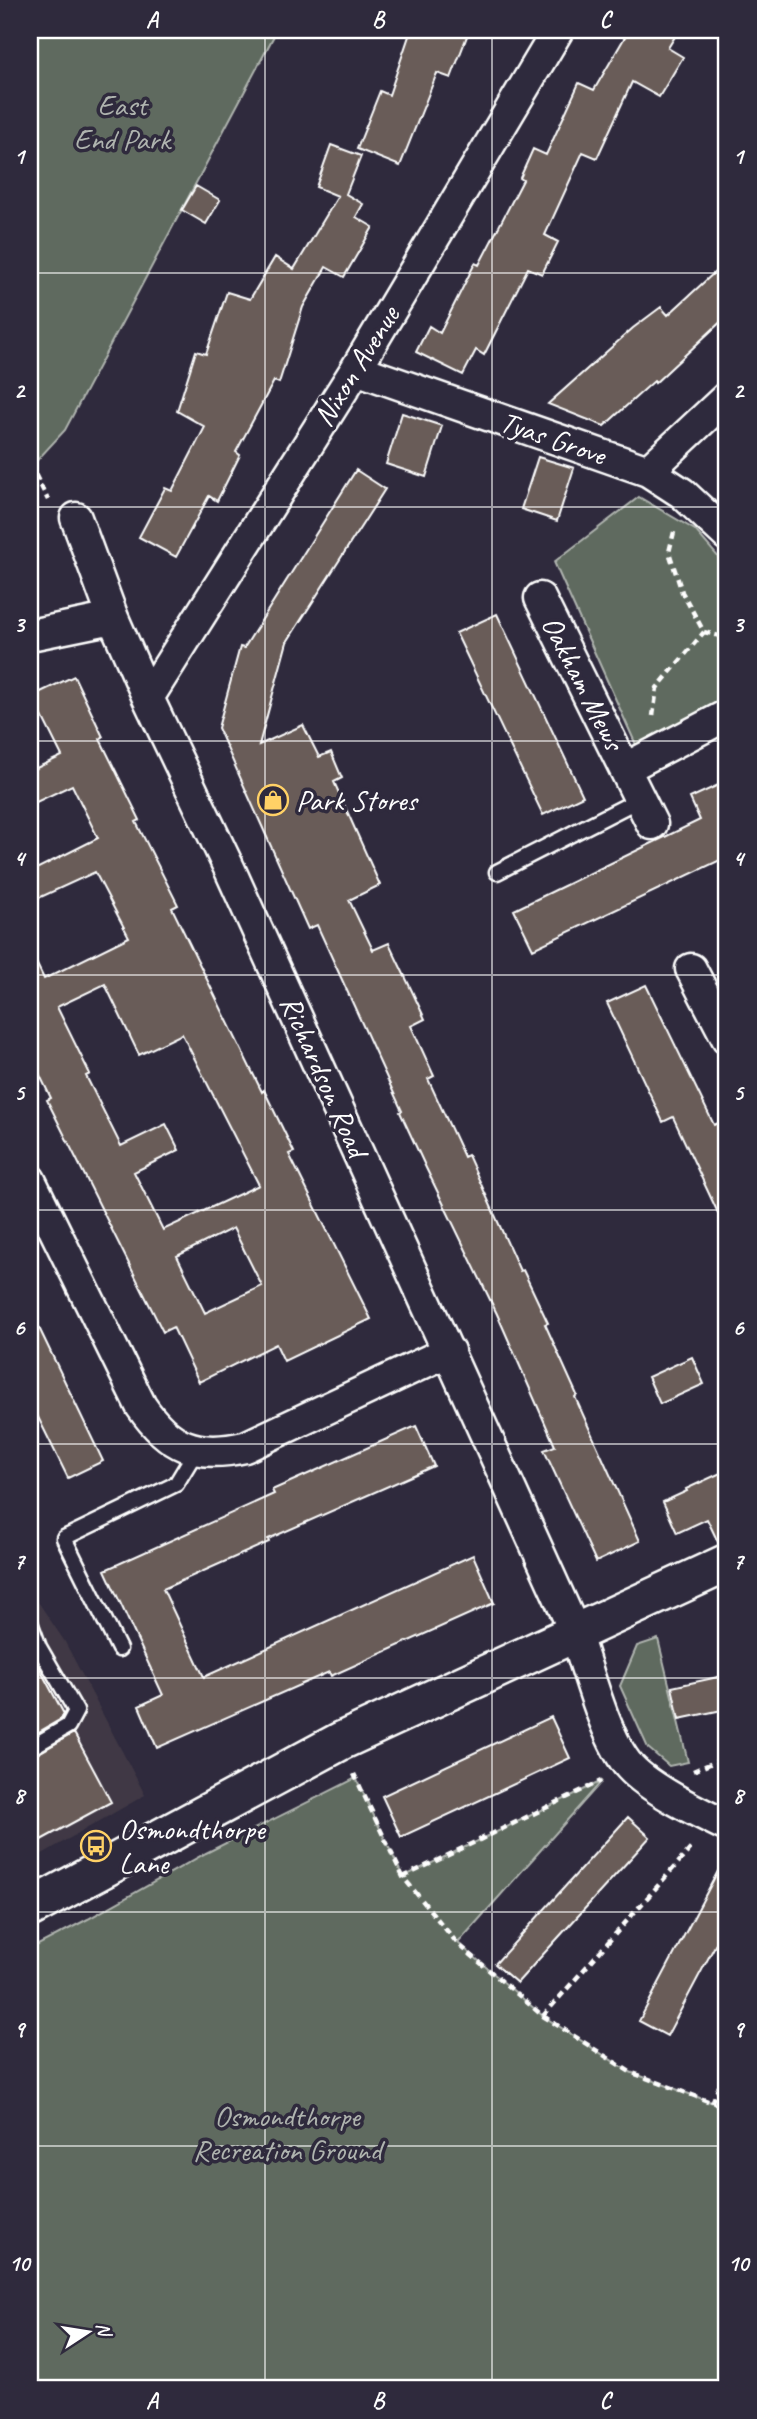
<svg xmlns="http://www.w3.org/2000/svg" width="757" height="2419" font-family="Caveat,sans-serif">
<rect width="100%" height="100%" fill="#2f2a3d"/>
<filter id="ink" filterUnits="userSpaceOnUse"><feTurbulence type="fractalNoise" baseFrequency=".0143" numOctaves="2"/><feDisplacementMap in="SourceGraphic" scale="14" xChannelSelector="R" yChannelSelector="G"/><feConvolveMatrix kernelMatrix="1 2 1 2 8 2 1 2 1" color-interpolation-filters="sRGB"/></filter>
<g filter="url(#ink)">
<path fill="#403945" d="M30,1590L65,1642L145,1795L30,1861Z"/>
<path fill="#5f6a5f" stroke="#afb4af" stroke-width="2" d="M30,30H277L65,430L30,468Z
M639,497L695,530L727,567V699L637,747L554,562Z
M658,1639L688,1762L669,1766L648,1748L620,1686L637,1646Z
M356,1778L403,1877L602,1781L458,1943L543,2016L630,2072L727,2108V2389H30V1949L88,1919L206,1853Z"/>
<path fill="#695c58" stroke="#fff" stroke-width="2" fill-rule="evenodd" d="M411,30H450L467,36L451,78L437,73L400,166L357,149L380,91L389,95Z
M629,30H679L668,48L683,57L659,97L632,82L597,158L583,152L545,235L558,242L542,274L528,268L484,355L476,350L463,375L416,352L429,326L440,333L475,263L479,265L523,180L520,178L533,149L546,155L579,83L594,90Z
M331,145L361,156L346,194L363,204L356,217L373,227L344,277L326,267L303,307L279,383L274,381L236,452L240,455L217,501L209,496L176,557L139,537L165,488L172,491L205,427L177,411L196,351L206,354L227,292L250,299L275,257L294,269L338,196L316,187Z
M196,186L220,200L206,224L182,210Z
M727,261V316L655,383L654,381L604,426L548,404L633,328L661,307L668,315Z
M402,413L442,426L426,477L386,464Z
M538,457L574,468L557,521L521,509Z
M356,470L385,489L287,642L259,745L303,725L319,757L331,752L342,778L334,782L380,885L349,900L373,950L389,943L411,989L425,1019L411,1026L434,1076L428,1079L464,1157L468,1155L520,1271L523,1270L548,1323L545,1324L577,1395L575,1397L640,1541L596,1562L544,1450L555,1446L497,1314L426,1168L400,1112L402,1111L317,925L308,929L218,728L240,647L244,648Z
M497,614L583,796L543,815L456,633Z
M74,676L103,737L100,739L140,820L136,822L178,905L172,908L262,1092L264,1090L294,1152L289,1154L371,1319L284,1361L276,1344L199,1382L173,1327L163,1332L47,1100L51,1098L30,1055V950L44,979L129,937L95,872L30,902V872L98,838L72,785L30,805V771L62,756L32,696ZM105,984L139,1055L182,1034L259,1185L163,1230L134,1172L179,1150L166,1124L121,1146L86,1076L90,1074L57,1007ZM233,1228L262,1286L205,1313L177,1256Z
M727,781V875L720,860L533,949L514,910L700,820L690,798Z
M646,985L714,1125L727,1119V1232L673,1117L663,1122L607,1003Z
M30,1309L103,1461L68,1478L30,1401Z
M692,1357L704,1384L660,1404L648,1377Z
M416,1426L434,1466L268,1539L269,1542L163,1589L204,1677L473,1555L494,1603L331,1676L329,1672L157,1748L139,1706L163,1695L105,1570L274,1494L272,1490Z
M727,1470V1542L719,1544L707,1519L677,1533L663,1502L687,1491L686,1489Z
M30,1651L64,1714L61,1719L30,1737Z
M727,1675V1709L679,1719L672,1687Z
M551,1717L570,1758L401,1837L382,1796Z
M74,1733L111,1802L30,1846V1758Z
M628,1817L650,1837L517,1983L495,1964Z
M727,1854V1923L667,2036L639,2021Z"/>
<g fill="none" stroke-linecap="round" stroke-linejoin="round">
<g stroke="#fff" stroke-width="19">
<path id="service" d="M497,872L640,799
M30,1622L39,1647L76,1711L68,1726L30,1748
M119,1649L64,1538L176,1484L196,1451"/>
</g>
<g stroke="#fff" stroke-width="35">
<path id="minor" d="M356,369L648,471L727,397
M648,471L682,493L727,535
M76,518L113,618L148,698L230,870L575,1632C587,1667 606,1741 630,1767C650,1789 700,1813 727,1826
M540,598L652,824
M30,635L113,618
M148,698L356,369L558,30
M626,768L727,715
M691,969L727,1038
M30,1180L141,1406C169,1447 196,1458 245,1447L449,1351"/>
</g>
<g stroke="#fff" stroke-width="42">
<path id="tertiary" d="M30,1908L341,1741L727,1563"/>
</g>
<path stroke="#fff" stroke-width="4.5" stroke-dasharray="7 5" stroke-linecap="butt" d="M30,464L48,500
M674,532L669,552L682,592L704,632L727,638
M653,716L657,688L704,632
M693,1771L727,1757
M354,1774L403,1877L457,1943L543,2016L630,2072L727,2108
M403,1877L601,1781
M543,2016L693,1846
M712,2103L727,2067"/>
<use href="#service" stroke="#2f2a3d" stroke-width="14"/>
<use href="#minor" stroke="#2f2a3d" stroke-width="30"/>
<use href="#tertiary" stroke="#2f2a3d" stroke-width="37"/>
</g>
</g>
<path fill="none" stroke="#fff" stroke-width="2" stroke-opacity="0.55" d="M265,30V2389M492,30V2389M30,273H727M30,507H727M30,741H727M30,975H727M30,1210H727M30,1444H727M30,1678H727M30,1912H727M30,2146H727"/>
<defs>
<g id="shop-ring" transform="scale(1.575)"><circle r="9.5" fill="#2f2a3d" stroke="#ffd166" stroke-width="1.5"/><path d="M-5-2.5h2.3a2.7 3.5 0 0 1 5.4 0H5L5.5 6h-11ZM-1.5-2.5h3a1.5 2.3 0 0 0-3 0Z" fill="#ffd166"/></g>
<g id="bus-ring" transform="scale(1.575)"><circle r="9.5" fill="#2f2a3d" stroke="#ffd166" stroke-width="1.5"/><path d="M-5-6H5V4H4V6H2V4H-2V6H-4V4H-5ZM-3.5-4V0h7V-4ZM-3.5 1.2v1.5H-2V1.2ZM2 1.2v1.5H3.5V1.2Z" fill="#ffd166"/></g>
</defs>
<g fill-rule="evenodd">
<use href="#shop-ring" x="273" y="800"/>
<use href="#bus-ring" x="96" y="1846"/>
</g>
<g text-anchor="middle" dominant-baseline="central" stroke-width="7" stroke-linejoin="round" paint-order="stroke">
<g font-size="30" fill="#afb4af" stroke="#2f2a3d">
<text x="122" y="105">East<tspan x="122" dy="34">End Park</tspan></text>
<text x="287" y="2116">Osmondthorpe<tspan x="287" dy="34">Recreation Ground</tspan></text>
</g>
<g font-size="30" fill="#fff" stroke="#2f2a3d">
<text transform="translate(356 366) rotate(-58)">Nixon Avenue</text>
<text transform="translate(553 438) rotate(19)">Tyas Grove</text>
<text transform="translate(583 683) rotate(63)">Oakham Mews</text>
<text transform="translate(324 1076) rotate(66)">Richardson Road</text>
</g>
<g font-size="30" fill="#fff" stroke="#2f2a3d" text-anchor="start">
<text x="296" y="800">Park Stores</text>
<text x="119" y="1829">Osmondthorpe<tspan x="119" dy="34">Lane</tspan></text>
</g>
</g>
<rect width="757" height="2419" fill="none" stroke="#2f2a3d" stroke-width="77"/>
<g transform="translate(88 2332) rotate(78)" stroke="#2f2a3d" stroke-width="5" paint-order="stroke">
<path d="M0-5L12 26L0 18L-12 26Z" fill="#ffffff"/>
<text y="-10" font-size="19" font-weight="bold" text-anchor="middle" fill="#ffffff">N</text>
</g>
<rect x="38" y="38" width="680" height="2342" fill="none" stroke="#fff" stroke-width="2.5"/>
<g font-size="23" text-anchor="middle" font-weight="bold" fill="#fff">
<text x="152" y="27">A</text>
<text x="378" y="27">B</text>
<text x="605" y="27">C</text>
<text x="19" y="164">1</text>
<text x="738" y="164">1</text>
<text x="19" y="398">2</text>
<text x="738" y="398">2</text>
<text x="19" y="632">3</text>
<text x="738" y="632">3</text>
<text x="19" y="866">4</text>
<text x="738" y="866">4</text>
<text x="19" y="1100">5</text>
<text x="738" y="1100">5</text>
<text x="19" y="1335">6</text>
<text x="738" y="1335">6</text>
<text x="19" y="1569">7</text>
<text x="738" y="1569">7</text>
<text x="19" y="1803">8</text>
<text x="738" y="1803">8</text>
<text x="19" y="2037">9</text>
<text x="738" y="2037">9</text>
<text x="19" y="2271">10</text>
<text x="738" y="2271">10</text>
<text x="152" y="2408">A</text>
<text x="378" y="2408">B</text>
<text x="605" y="2408">C</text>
</g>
</svg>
